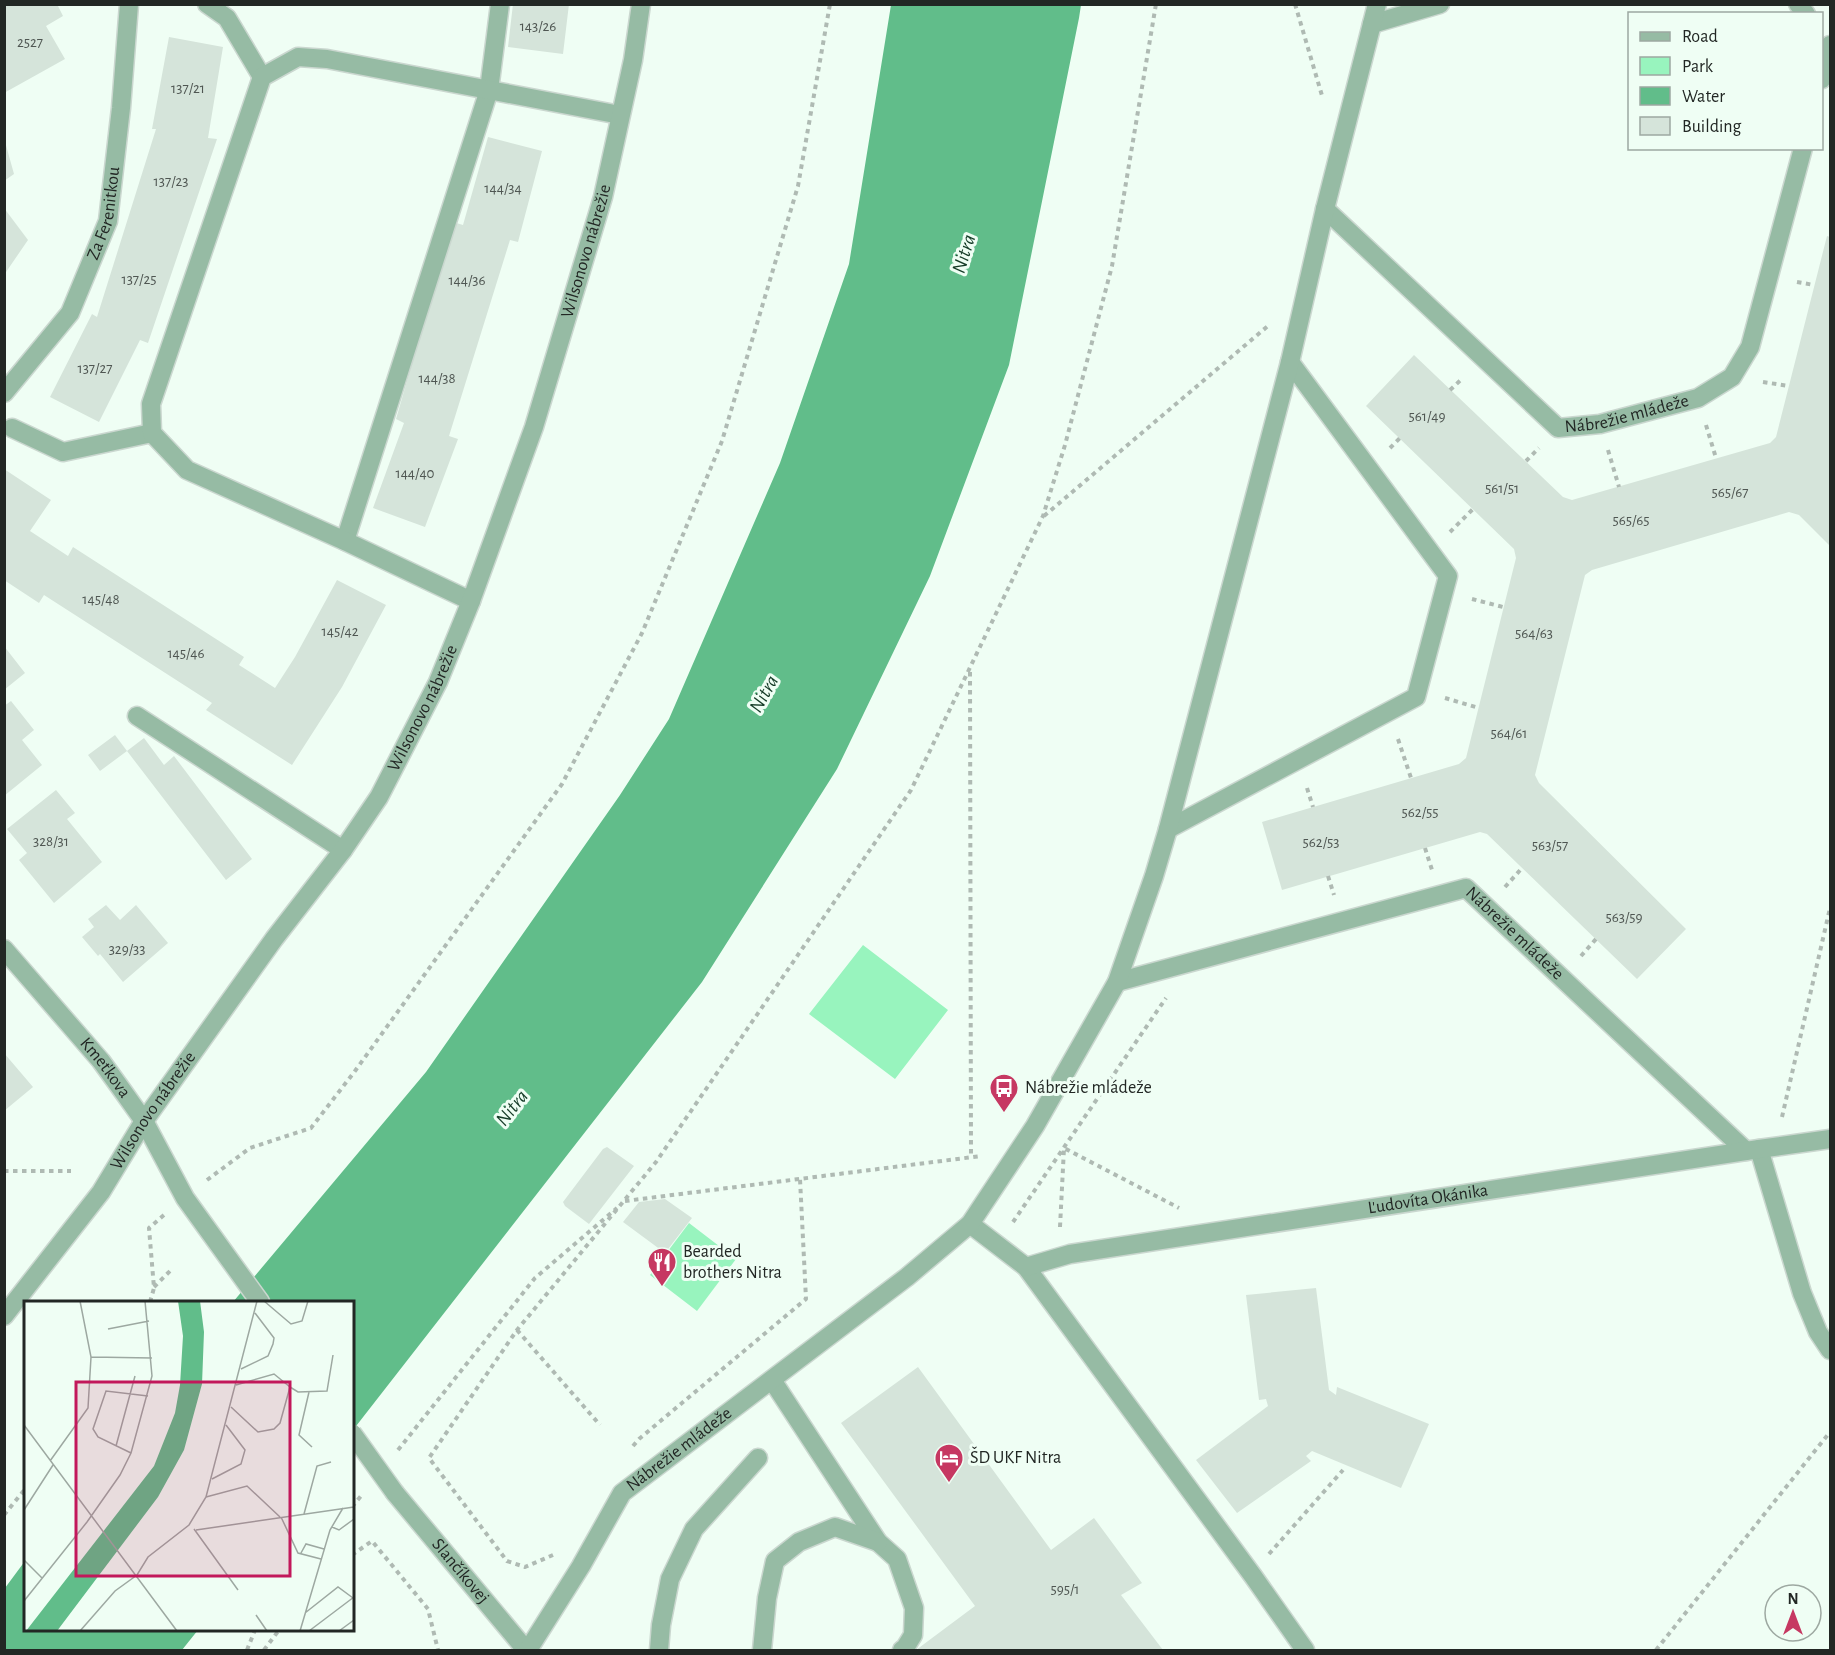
<svg xmlns="http://www.w3.org/2000/svg" width="1835" height="1655" font-family="'Alegreya Sans',sans-serif">
<rect width="100%" height="100%" fill="#effef4"/>
<path fill="#98f4be" d="M863,945L948,1010L895,1079L809,1014Z
M689,1223L736,1259L697,1311L650,1275Z"/>
<path fill="#61bd8a" d="M891,5H1081L1079,18L1009,365L930,576L837,769L702,982L353,1430L352,1302H233L426,1072L620,795L669,719L780,463L849,264Z
M25,1561L26,1630H198L182,1650H5V1588Z"/>
<path fill="#d5e4da" d="M4,4H57L63,16L46,26L65,59L4,93Z
M513,4H569L563,54L508,47Z
M169,37L223,47L208,138L217,139L148,343L140,340L99,422L50,397L92,314L97,317L156,129H152Z
M488,137L542,151L518,242L510,240L449,436L458,439L425,527L373,508L404,423L396,419L453,222L463,225Z
M4,138L14,174L4,181Z
M4,208L28,240L4,275Z
M1827,236L1830,237V546L1799,515L1789,512L1592,570L1585,575L1535,775L1539,783L1686,929L1637,979L1487,834L1480,832L1282,890L1262,822L1459,764L1466,758L1516,558L1514,549L1366,406L1414,355L1563,497L1572,500L1770,443L1776,437Z
M4,469L51,500L30,531L68,556L73,547L244,657L239,665L275,688L295,657L337,580L386,605L342,687L292,765L206,710L212,703L44,595L39,603L4,580Z
M4,646L25,673L4,690Z
M11,701L34,730L22,740L42,765L4,796V706Z
M115,735L127,751L100,771L88,755Z
M144,738L164,765L174,756L252,859L226,880L127,751Z
M56,790L75,813L67,819L102,862L54,903L19,860L27,853L7,829Z
M106,905L120,920L136,905L168,943L123,982L100,954L98,956L82,937L94,927L88,919Z
M4,1053L33,1087L4,1111Z
M607,1147L634,1166L589,1224L565,1206L563,1202L603,1149Z
M665,1199L692,1218L665,1253L623,1222L639,1202Z
M1316,1288L1329,1390L1336,1395L1337,1387L1429,1424L1401,1488L1312,1451L1306,1456L1311,1461L1237,1513L1196,1460L1268,1406L1266,1399L1259,1400L1246,1295Z
M918,1367L1051,1550L1094,1518L1142,1583L1121,1595L1163,1650H916L975,1606L841,1423Z"/>
<g fill="none" stroke-linecap="round" stroke-linejoin="round">
<g stroke="#cad7cf" stroke-width="21">
<g id="minor">
<path d="M207,4L227,18L262,77"/>
<path d="M1798,4L1806,14"/>
<path d="M1372,24L1440,4"/>
<path d="M1822,79L1830,45"/>
<path id="s1" d="M1325,209L1558,428L1600,424L1698,398L1732,377L1750,347L1803,148"/>
<path id="s2" d="M4,393L70,313L108,221L121,108L129,4"/>
<path d="M12,428L63,452L152,433"/>
<path d="M345,541L489,90L500,4"/>
<path d="M471,601L345,541L187,470L152,433L151,404L262,77L298,57L327,59L620,115"/>
<path d="M137,716L343,850"/>
<path d="M1168,829L1416,697L1448,576L1290,362"/>
<path id="s3" d="M4,949L101,1061L122,1090L144,1121L185,1198L260,1302"/>
<path id="s4" d="M1117,982L1466,888L1746,1151"/>
<path d="M1759,1149L1802,1293L1818,1332L1830,1350"/>
<path d="M970,1224L1026,1267L1253,1576L1305,1650"/>
<path id="s5" d="M1026,1267L1070,1254L1759,1149L1830,1139"/>
<path id="s6" d="M4,1316L101,1192L144,1121L274,939L343,850L379,797L438,682L471,601L534,427L603,197L633,60L641,4"/>
<path d="M772,1380L878,1542L897,1559L914,1608L913,1635L905,1648L902,1650"/>
<path id="s7" d="M395,1493L526,1650"/>
<path id="s8" d="M528,1650L581,1566L622,1493L907,1277L970,1224L1035,1126L1117,982L1154,876L1168,829L1290,362L1325,209L1377,4"/>
<path d="M659,1650L661,1625L670,1579L694,1529L758,1458"/>
<path d="M762,1650L767,1598L775,1561L799,1542L835,1527L878,1542"/>
</g>
</g>
<path stroke="#afbab3" stroke-width="4" stroke-dasharray="4.5 4.5" stroke-linecap="butt" d="M1295,4L1323,99
M1797,282L1814,285
M1763,382L1789,386
M1450,390L1463,378
M1706,425L1716,458
M1390,448L1400,438
M1608,450L1619,487
M1526,461L1539,448
M1044,516L1269,325
M1450,532L1473,509
M1472,599L1503,607
M970,672L971,1157
M1445,698L1479,708
M1398,739L1411,778
M1307,788L1313,807
M1425,848L1432,870
M1328,876L1334,895
M1505,887L1522,868
M1581,956L1596,939
M1782,1117L1830,908
M4,1171H71
M207,1180L250,1148L311,1128L355,1071L562,784L642,633L722,441L798,186L830,4
M625,1201L981,1156
M1013,1222L1166,998
M1060,1227L1064,1148L1179,1208
M154,1287L173,1268
M150,1302L154,1288L149,1228L164,1215
M517,1330L600,1425
M633,1446L639,1439L806,1299L800,1179
M398,1450L535,1278L617,1208
M352,1507L361,1496
M4,1515L26,1488
M1269,1554L1343,1470
M352,1555L372,1541L428,1609L438,1650
M553,1555L525,1567L507,1561L429,1458L517,1330L656,1162L911,790L1043,516L1065,445L1112,266L1156,4
M247,1650L255,1630
M264,1650L279,1630
M1656,1650L1830,1432"/>
<use href="#minor" stroke="#96bba4" stroke-width="18"/>
<g stroke="#cad7cf" stroke-width="21" stroke-linecap="butt">
<path id="minor-bridge" d="M352,1433L395,1493"/>
</g>
<use href="#minor-bridge" stroke="#96bba4" stroke-width="18"/>
</g>
<defs>
<g id="bus-pin" transform="scale(1.5)"><path d="M0 17L-7.5 6A9.5 9.5 0 1 1 7.5 6Z" fill="#c63862" stroke="#effef4"/><path d="M-5-6H5V4H4V6H2V4H-2V6H-4V4H-5ZM-3.5-4V0h7V-4ZM-3.5 1.2v1.5H-2V1.2ZM2 1.2v1.5H3.5V1.2Z" fill="#fff"/></g>
<g id="restaurant-pin" transform="scale(1.5)"><path d="M0 17L-7.5 6A9.5 9.5 0 1 1 7.5 6Z" fill="#c63862" stroke="#effef4"/><path d="M-5-6h1v4h1v-4h1v4h1v-4h1v5L-1.5 .5V6h-2V.5L-5-1ZM5-6V6H3V1.5H1.5Q1.5-4 5-6Z" fill="#fff"/></g>
<g id="hotel-pin" transform="scale(1.5)"><path d="M0 17L-7.5 6A9.5 9.5 0 1 1 7.5 6Z" fill="#c63862" stroke="#effef4"/><path d="M-6-4.5h1.5V1H6V5H4.5V3h-9V5H-6ZM-4 0a1.8 1.8 0 1 1 3.6 0ZM.5 0V-2.5h3Q6-2.5 6 0Z" fill="#fff"/></g>
</defs>
<g fill-rule="evenodd">
<use href="#bus-pin" x="1004" y="1088"/>
<use href="#restaurant-pin" x="662" y="1262"/>
<use href="#hotel-pin" x="949" y="1458"/>
</g>
<g text-anchor="middle" dominant-baseline="central" stroke-width="6" stroke-linejoin="round" paint-order="stroke">
<g font-size="15" fill="#4f5652">
<text x="538" y="26">143/26</text>
<text x="30" y="42">2527</text>
<text x="188" y="88">137/21</text>
<text x="171" y="181">137/23</text>
<text x="503" y="188">144/34</text>
<text x="139" y="279">137/25</text>
<text x="467" y="280">144/36</text>
<text x="95" y="368">137/27</text>
<text x="437" y="378">144/38</text>
<text x="1427" y="416">561/49</text>
<text x="415" y="473">144/40</text>
<text x="1502" y="488">561/51</text>
<text x="1730" y="492">565/67</text>
<text x="1631" y="520">565/65</text>
<text x="101" y="599">145/48</text>
<text x="340" y="631">145/42</text>
<text x="1534" y="633">564/63</text>
<text x="186" y="653">145/46</text>
<text x="1509" y="733">564/61</text>
<text x="1420" y="812">562/55</text>
<text x="51" y="841">328/31</text>
<text x="1321" y="842">562/53</text>
<text x="1550" y="845">563/57</text>
<text x="1624" y="917">563/59</text>
<text x="127" y="949">329/33</text>
<text x="1065" y="1589">595/1</text>
</g>
<g font-size="18" fill="#222724" stroke="#effef4">
<text stroke="none"><textPath href="#s2" startOffset="210">Za Ferenitkou</textPath></text>
<text stroke="none"><textPath href="#s6" startOffset="1226">Wilsonovo nábrežie</textPath></text>
<text stroke="none"><textPath href="#s1" startOffset="390">Nábrežie mládeže</textPath></text>
<text stroke="none"><textPath href="#s6" startOffset="740">Wilsonovo nábrežie</textPath></text>
<text stroke="none"><textPath href="#s4" startOffset="428">Nábrežie mládeže</textPath></text>
<text stroke="none"><textPath href="#s3" startOffset="156">Kmeťkova</textPath></text>
<text stroke="none"><textPath href="#s6" startOffset="254">Wilsonovo nábrežie</textPath></text>
<text stroke="none"><textPath href="#s5" startOffset="408">Ľudovíta Okánika</textPath></text>
<text stroke="none"><textPath href="#s8" startOffset="255">Nábrežie mládeže</textPath></text>
<text stroke="none"><textPath href="#s7" startOffset="102">Slančíkovej</textPath></text>
</g>
<g font-size="18" fill="#222724" stroke="#effef4" text-anchor="start">
<text x="1025" y="1088">Nábrežie mládeže</text>
<text x="683" y="1252">Bearded<tspan x="683" dy="21">brothers Nitra</tspan></text>
<text x="970" y="1458">ŠD UKF Nitra</text>
</g>
<g font-size="20" font-style="italic" fill="#143b26" stroke="#effef4">
<text transform="translate(964 254) rotate(-73)">Nitra</text>
<text transform="translate(764 694) rotate(-61)">Nitra</text>
<text transform="translate(512 1108) rotate(-52)">Nitra</text>
</g>
</g>
<g transform="translate(24 1301)">
<rect width="330" height="330" fill="#effef4"/>
<path d="M154,0H176L180,31L178,83L160,149L134,196L33,330H2L130,165L151,112L156,84L159,35Z" fill="#61bd8a"/>
<path fill="none" stroke="#9da8a1" stroke-width="1.5" d="M240,0L267,23L278,20L284,0M84,28L125,20M67,56L128,57M217,68L244,55L249,43L250,37L231,12M266,86L274,91L303,90L309,54M285,91L275,134L288,146M207,106L234,131L250,128L256,122L266,86L250,73L212,84M0,124L153,330M92,145L111,75M107,152L74,136L69,128L82,90L124,95M26,160L64,107L67,56L56,0M188,178L217,163L221,149L202,124M182,196L223,185L256,216M0,209L29,164M280,213L293,165L307,161M257,216L274,252L297,258M308,226L315,229L330,218M170,228L214,289M172,229L330,206M277,252L282,243L300,248M0,259L18,277M0,300L63,221L96,174L107,152L128,75L121,0M281,312L314,286L329,297M232,314L243,330M56,330L91,290L113,274L124,256L165,224L182,196L233,0M276,330L306,229L319,207M285,330L330,296M315,330L330,319"/>
<path fill="#c2185b" fill-opacity="0.15" stroke="#c2185b" stroke-width="3" d="M52,81H266V275H52Z"/>
<rect width="330" height="330" fill="none" stroke="#222724" stroke-width="3"/>
</g>
<rect width="1835" height="1655" fill="none" stroke="#222724" stroke-width="12"/>
<rect x="1628" y="12" width="195" height="138" fill="#effef4" stroke="#9da8a1" stroke-width="1.5"/>
<rect x="1640" y="32" width="30" height="9" fill="#96bba4" stroke="#9da8a1" stroke-width="1.5"/>
<text x="1682" y="42" font-size="18" fill="#222724">Road</text>
<rect x="1640" y="57" width="30" height="18" fill="#98f4be" stroke="#9da8a1" stroke-width="1.5"/>
<text x="1682" y="72" font-size="18" fill="#222724">Park</text>
<rect x="1640" y="87" width="30" height="18" fill="#61bd8a" stroke="#9da8a1" stroke-width="1.5"/>
<text x="1682" y="102" font-size="18" fill="#222724">Water</text>
<rect x="1640" y="117" width="30" height="18" fill="#d5e4da" stroke="#9da8a1" stroke-width="1.5"/>
<text x="1682" y="132" font-size="18" fill="#222724">Building</text>
<g transform="translate(1793 1613)"><circle r="28" fill="#effef4" stroke="#9da8a1" stroke-width="1.5"/>
<path d="M0-4.5L10 22L0 15L-10 22Z" fill="#c63862"/>
<text y="-9" font-size="16" font-weight="bold" text-anchor="middle" fill="#222724">N</text>
</g>
</svg>
